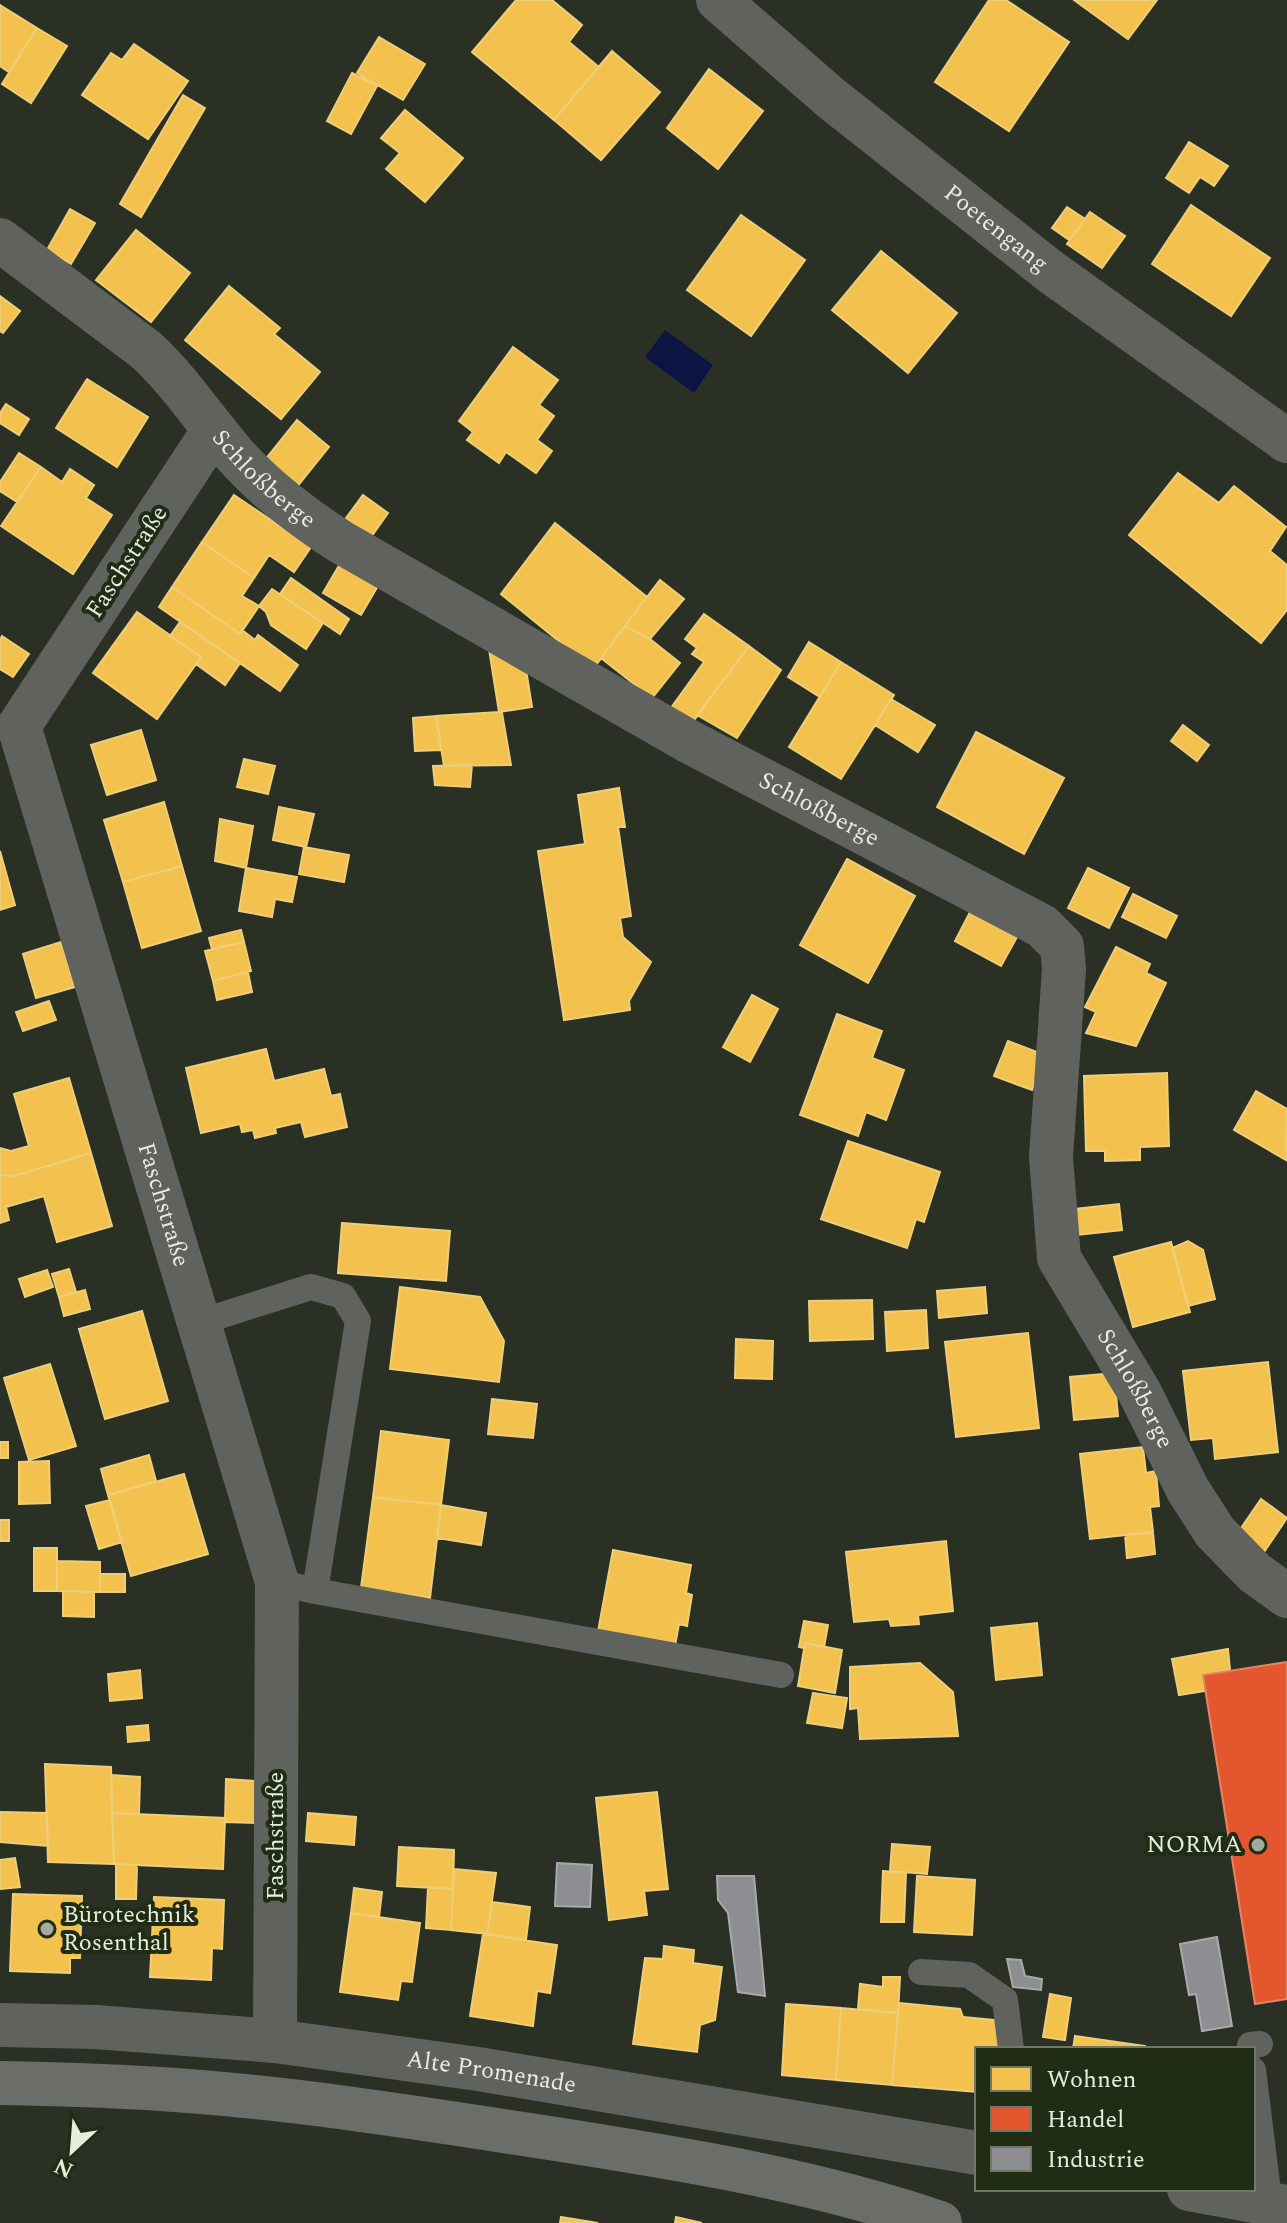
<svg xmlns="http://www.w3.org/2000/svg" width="1287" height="2223" font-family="Spectral,serif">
<rect width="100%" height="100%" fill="#2a3124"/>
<path fill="#0c1443" d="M665,330L713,365L694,393L645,357Z"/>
<path fill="#f2c14e" stroke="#eece79" stroke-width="2" d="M516,0H552L582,25L569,42L599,67L554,120L472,52Z
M989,0H1006L1069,42L1009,131L935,82Z
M1074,0H1157L1128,39Z
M0,5L37,28L9,72L0,66Z
M37,28L67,46L31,103L2,84Z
M379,37L425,64L403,100L357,73Z
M134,44L188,81L148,139L82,95L111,53L122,60Z
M612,51L660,92L601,160L554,120Z
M709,69L763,111L718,169L667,128Z
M352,73L377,86L351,134L327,121Z
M183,95L205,108L141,217L120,204Z
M405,110L463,158L425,202L386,169L400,153L381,138Z
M1189,142L1228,166L1214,186L1200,177L1189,193L1166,178Z
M1191,205L1270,258L1231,316L1152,264Z
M1067,207L1085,219L1069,240L1052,228Z
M70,209L95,223L71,264L47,250Z
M1090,212L1125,236L1102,268L1067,244Z
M741,215L805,260L751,336L687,290Z
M136,230L190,273L151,322L96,280Z
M881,251L957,313L908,373L832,310Z
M229,286L280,328L274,334L320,372L281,419L185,340Z
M0,296L20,311L3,333L0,331Z
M513,347L558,380L539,405L554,416L537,440L552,451L536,473L506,452L499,463L467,440L473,432L459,421Z
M87,379L148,417L117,467L56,428Z
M6,404L29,419L19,435L0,423V413Z
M297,420L329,447L296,488L264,461Z
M19,453L41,467L17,502L0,491V482Z
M41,467L62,482L70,469L94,485L86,498L112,515L73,574L1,526Z
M1178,473L1219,503L1234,486L1286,527L1270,551L1287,565V610L1261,643L1129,535Z
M234,495L311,547L294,572L269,555L254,578L202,542Z
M363,495L388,513L371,537L346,518Z
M555,523L647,597L593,669L501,594Z
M202,542L254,578L242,596L259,606L240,634L172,587Z
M341,562L379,584L361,615L323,593Z
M291,578L349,619L340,634L280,594Z
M660,580L684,599L650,639L625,626Z
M172,587L240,634L242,630L255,640L258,635L298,665L280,691L159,607Z
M272,589L323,623L306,649L271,625L266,612L259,606Z
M137,612L201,657L157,719L93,673Z
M704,614L749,646L689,727L668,712L704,662L692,654L697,648L685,639Z
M180,622L240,663L225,685L196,664L201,657L170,636Z
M625,626L650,639L680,663L652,698L601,658Z
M2,636L29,654L13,677L0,669V640Z
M809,642L841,662L820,697L788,677Z
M749,646L781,670L737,738L697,715Z
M489,649L525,663L532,707L499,712Z
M841,662L894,695L841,779L789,747Z
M891,699L935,725L918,752L875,725Z
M499,712L502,713L511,765L444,766L436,716Z
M436,716L441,750L415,751L413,718Z
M1183,725L1209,745L1197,761L1171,741Z
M141,730L156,780L107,795L91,745Z
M976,732L1064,778L1024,854L937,807Z
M244,759L275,766L268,794L237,787Z
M472,765L470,787L435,785L433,766Z
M619,788L625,827H618L631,916L620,918L623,937L651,962L629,1001L630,1010L564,1020L538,851L585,844L578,795Z
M164,802L182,866L123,882L104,820Z
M279,807L314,814L306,847L273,840Z
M220,819L253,826L246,868L215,861Z
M304,847L349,855L344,882L299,874Z
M0,851L15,905L0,910Z
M847,859L915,896L868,983L800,945Z
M182,866L201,931L142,948L123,882Z
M246,868L297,877L292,902L275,899L272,917L239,911Z
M1088,868L1129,888L1109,928L1068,908Z
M1133,894L1177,916L1166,938L1122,917Z
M970,912L1017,937L1001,966L955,941Z
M241,930L244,942L212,949L209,938Z
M61,942L75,987L36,998L23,954Z
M244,942L251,971L213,981L205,951Z
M1116,947L1150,964L1146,973L1166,983L1136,1046L1086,1033L1096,1012L1085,1007Z
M248,972L252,992L217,1000L213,981Z
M752,995L778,1009L750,1062L723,1047Z
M49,1001L56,1020L23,1031L16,1012Z
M837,1014L882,1031L872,1058L904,1070L886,1120L866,1112L858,1136L800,1115Z
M1008,1041L1045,1055L1032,1090L994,1076Z
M266,1049L274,1081L324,1069L331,1096L340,1094L347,1127L305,1137L301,1122L275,1128L276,1133L255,1138L253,1130L242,1132L240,1124L201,1133L186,1068Z
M1167,1073L1169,1146L1140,1147V1160L1105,1161V1151H1086L1084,1076Z
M69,1078L91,1153L14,1176L0,1175V1148L11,1151L29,1146L14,1094Z
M1256,1091L1287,1109L1286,1160L1234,1130Z
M848,1141L940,1172L924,1222L916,1219L907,1248L821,1219Z
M91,1153L112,1226L57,1242L44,1196L6,1207L9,1220L0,1223V1175L14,1176Z
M1119,1204L1122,1230L1077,1235L1075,1209Z
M342,1223L450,1231L446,1281L338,1273Z
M1188,1241L1203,1250L1215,1299L1188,1306L1172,1248Z
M1171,1242L1190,1312L1133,1327L1114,1257Z
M69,1269L76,1292L59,1297L52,1274Z
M47,1270L53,1287L25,1297L19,1279Z
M400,1287L480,1297L504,1341L499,1382L390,1369Z
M985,1287L987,1313L939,1318L937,1291Z
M85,1290L90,1309L64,1316L59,1297Z
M872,1300L873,1339L810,1341L809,1301Z
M926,1310L928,1348L887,1351L885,1312Z
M142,1311L168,1401L105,1419L79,1329Z
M1028,1333L1039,1428L956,1437L945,1342Z
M736,1339L773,1341L772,1379L735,1378Z
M1268,1362L1278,1452L1215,1459L1213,1438L1191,1440L1183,1371Z
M50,1364L76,1446L29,1460L4,1378Z
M1114,1373L1118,1416L1074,1420L1070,1377Z
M492,1399L537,1404L533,1438L488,1434Z
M381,1431L449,1440L441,1505L373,1497Z
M0,1442H8V1458H0Z
M1143,1447L1146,1473L1156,1471L1159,1506L1150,1507L1153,1532L1090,1539L1080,1454Z
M149,1455L156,1481L108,1495L101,1469Z
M49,1461L50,1503L19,1504V1462Z
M184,1474L208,1554L131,1576L108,1495Z
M373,1497L441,1505L430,1598L361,1588Z
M1261,1499L1287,1518L1264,1552L1237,1534Z
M110,1500L122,1542L99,1549L86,1506Z
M441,1505L486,1513L481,1545L437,1538Z
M0,1520H9V1541H0Z
M1153,1532L1155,1554L1127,1558L1125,1535Z
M946,1541L953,1611L918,1615L919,1624L891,1626L889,1619L854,1622L846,1552Z
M34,1548H57V1591H34Z
M613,1550L691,1565L686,1593L692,1595L687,1626L679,1624L674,1651L597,1637Z
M57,1561L100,1562V1592L57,1591Z
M100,1574H125V1592H100Z
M63,1591L94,1592V1617L63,1616Z
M804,1621L828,1625L824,1647L805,1643L804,1648L799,1647Z
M1037,1623L1042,1675L996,1680L991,1628Z
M805,1643L842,1650L835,1693L798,1686Z
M1228,1649L1230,1670L1203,1675L1205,1691L1179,1695L1172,1659Z
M920,1663L953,1692L958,1736L860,1739L858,1708L850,1709V1667Z
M140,1670L142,1698L110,1701L108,1674Z
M813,1693L847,1698L842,1728L807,1723Z
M148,1725L149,1740L128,1742L127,1727Z
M45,1764L111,1767L114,1864L48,1862Z
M111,1775L140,1777L139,1814L112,1813Z
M226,1779L256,1781L257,1823L225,1822Z
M657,1792L668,1889L644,1891L647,1915L609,1920L596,1798Z
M0,1812L47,1813L48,1846L0,1842Z
M112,1813L225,1818L223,1869L114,1864Z
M308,1813L356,1817L354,1845L306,1841Z
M892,1844L930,1847L927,1874L890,1871Z
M399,1847L454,1850L453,1889L397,1886Z
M15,1858L20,1887L0,1889V1860Z
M116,1864L137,1865L136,1899H116Z
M454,1869L496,1873L487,1934L451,1930Z
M883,1871L906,1873L904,1922H881Z
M917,1876L975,1880L972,1935L914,1932Z
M428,1887L453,1889L451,1930L426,1928Z
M354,1888L382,1892L379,1917L351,1913Z
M13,1894L82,1896L80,1958H70V1973L10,1971Z
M154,1897L224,1900L222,1949L212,1948L211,1980L150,1977Z
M492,1902L530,1907L526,1940L487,1934Z
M351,1913L420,1923L412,1982L401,1981L398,2000L340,1992Z
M483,1934L557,1945L550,1993L537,1991L533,2026L470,2016Z
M664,1946L694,1950L693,1963L722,1967L715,2020L700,2025L697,2052L633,2044L645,1958L663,1959Z
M883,1977H900L898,2013L858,2009L860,1984L883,1987Z
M1050,1994L1071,1998L1065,2040L1043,2037Z
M899,2003L960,2009L963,2017L1004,2021L1002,2049H977V2092L892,2085Z
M786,2004L841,2008L836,2080L782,2075Z
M841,2008L898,2013L892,2085L836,2080Z
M1075,2036L1145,2046L1144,2049H1073Z
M561,2217L598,2223H560Z
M676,2217L702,2223H675Z"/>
<path fill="#e4572e" stroke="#e48463" stroke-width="2" d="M1287,1662V1999L1255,2004L1203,1675Z"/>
<path fill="#8d8d92" stroke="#a7aaa9" stroke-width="2" d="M557,1863L592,1865L590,1907L555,1906Z
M717,1876H754L765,1996L738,1992L728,1913L718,1900Z
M1217,1937L1232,2026L1202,2031L1196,1994L1189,1995L1180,1944Z
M1007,1959L1021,1960L1025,1976L1042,1979L1041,1990L1013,1987Z"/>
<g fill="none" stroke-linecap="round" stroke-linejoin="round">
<path stroke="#60625e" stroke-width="26" d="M200,1322L311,1287L343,1296L358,1321L315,1591
M277,1582L315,1591L781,1675
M921,1972L969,1975L1005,2000L1011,2049
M1250,2049V2045L1260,2044
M1253,2070L1267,2183L1264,2202"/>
<g stroke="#60625e" stroke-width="44">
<path id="s1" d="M718,0L832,99L1051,272L1287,441"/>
<path id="s2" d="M0,240L146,350C180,381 205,421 235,455C266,490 302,517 341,542L688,741L1042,926L1062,946L1064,969L1051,1157L1059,1258L1140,1393L1188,1490L1215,1532L1255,1573L1287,1596"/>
<path id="s3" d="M217,433L204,445L19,726L277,1582L275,2041"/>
<path id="s4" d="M0,2025L96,2027L275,2041L478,2069L977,2153"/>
<path d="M1189,2189L1287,2207"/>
</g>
<path stroke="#6b6d68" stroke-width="44" d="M0,2083C63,2084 125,2086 188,2091C307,2100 425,2119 543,2137C677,2158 811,2179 940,2223"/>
</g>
<g fill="#a4ab9d" stroke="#212c15" stroke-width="3">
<circle cx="1258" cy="1845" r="8"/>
<circle cx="47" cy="1929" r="8"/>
</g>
<g text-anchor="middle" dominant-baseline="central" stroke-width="8" stroke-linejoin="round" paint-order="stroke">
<g font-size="24" fill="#e5edde" stroke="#212c15">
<text stroke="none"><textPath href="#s1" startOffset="360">Poetengang</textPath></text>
<text stroke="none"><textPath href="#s2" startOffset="358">Schloßberge</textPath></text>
<text transform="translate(127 562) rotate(-57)">Faschstraße</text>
<text stroke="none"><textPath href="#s2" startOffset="1006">Schloßberge</textPath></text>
<text stroke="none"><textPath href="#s3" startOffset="854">Faschstraße</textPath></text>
<text stroke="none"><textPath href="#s2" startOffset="1750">Schloßberge</textPath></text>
<text transform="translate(276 1836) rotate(-90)">Faschstraße</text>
<text stroke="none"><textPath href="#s4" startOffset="494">Alte Promenade</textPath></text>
</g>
<g font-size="24" fill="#e5edde" stroke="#212c15" text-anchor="end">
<text x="1242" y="1845">NORMA</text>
<text x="63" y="1915" text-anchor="start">Bürotechnik<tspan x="63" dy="28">Rosenthal</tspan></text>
</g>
</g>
<rect x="975" y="2047" width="280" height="144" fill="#212c15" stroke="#6f7965" stroke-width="2"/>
<rect x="991" y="2067" width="40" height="24" fill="#f2c14e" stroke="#6f7965" stroke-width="2"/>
<text x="1047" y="2087" font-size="24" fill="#e5edde">Wohnen</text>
<rect x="991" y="2107" width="40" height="24" fill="#e4572e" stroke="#6f7965" stroke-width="2"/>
<text x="1047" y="2127" font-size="24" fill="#e5edde">Handel</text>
<rect x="991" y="2147" width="40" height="24" fill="#8d8d92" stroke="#6f7965" stroke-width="2"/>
<text x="1047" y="2167" font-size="24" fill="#e5edde">Industrie</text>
<g transform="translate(72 2151) rotate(206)" stroke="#212c15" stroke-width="6" paint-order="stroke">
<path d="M0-6L14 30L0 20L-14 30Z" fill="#e5edde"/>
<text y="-12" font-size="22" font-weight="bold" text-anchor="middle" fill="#e5edde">N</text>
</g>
</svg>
